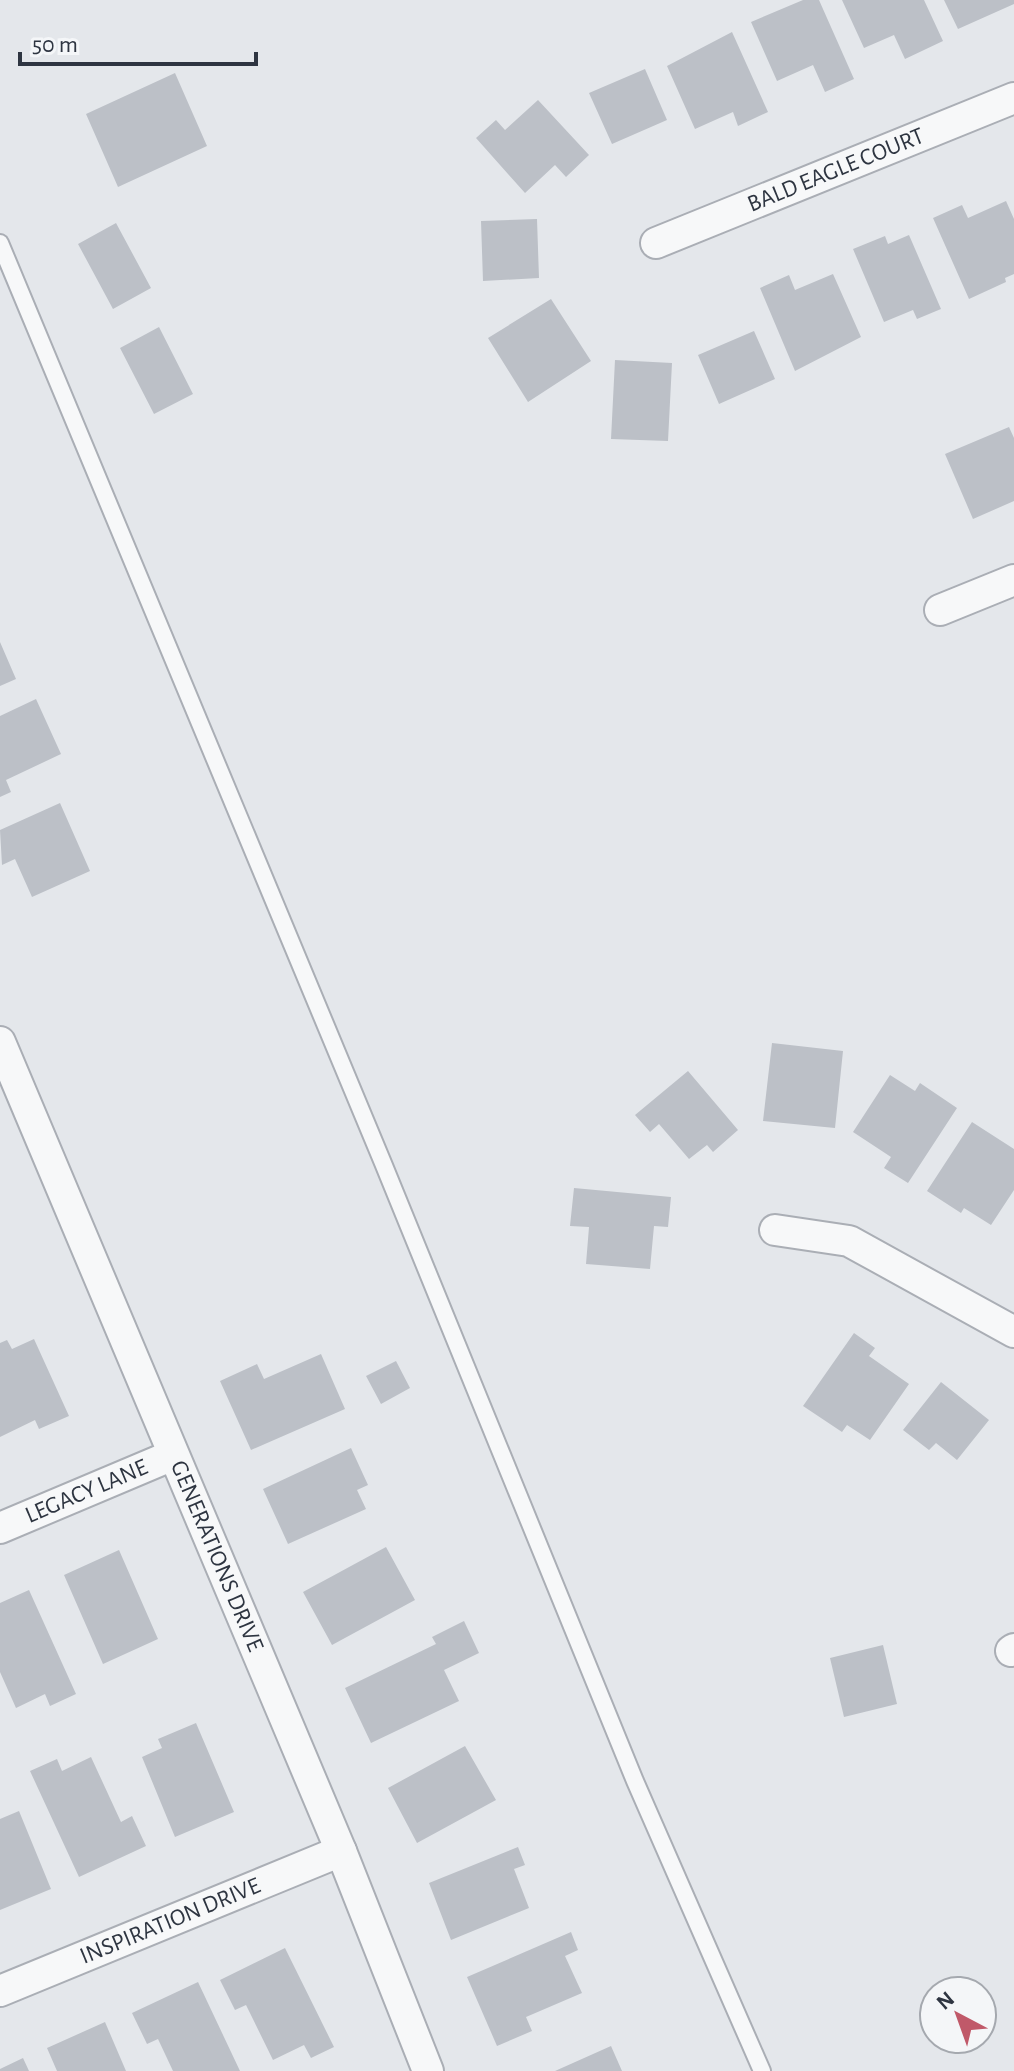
<svg xmlns="http://www.w3.org/2000/svg" width="1014" height="2071" font-family="'Alegreya Sans',sans-serif">
<rect width="100%" height="100%" fill="#e4e7eb"/>
<path fill="#bcc0c7" d="M803,0H819L854,79L825,92L813,65L777,81L751,22Z
M842,0H924L943,41L905,59L894,35L864,48Z
M944,0H1014V4L958,29Z
M732,32L768,112L738,126L733,112L695,129L667,66Z
M645,69L667,120L612,144L589,93Z
M175,73L207,146L118,187L86,114Z
M538,100L589,155L566,177L555,165L525,193L476,138L496,120L505,130Z
M1006,201L1014,219V274L1005,278L1006,282L969,299L933,218L962,205L968,218Z
M537,219L539,278L483,281L481,221Z
M116,223L151,288L113,309L78,244Z
M909,235L941,309L917,319L913,310L884,322L853,249L885,236L888,244Z
M833,274L861,337L795,371L760,288L789,275L795,290Z
M551,299L591,361L528,402L488,338Z
M159,327L193,394L154,414L120,348Z
M754,331L775,379L719,404L698,355Z
M615,360L672,363L668,441L611,439Z
M1009,427L1014,438V501L973,519L945,454Z
M0,642L16,679L0,686Z
M36,699L61,754L6,780L11,792L0,797V716Z
M60,803L90,871L32,897L15,859L2,865L0,830Z
M772,1043L843,1051L835,1128L763,1121Z
M688,1071L738,1130L713,1152L707,1145L689,1159L659,1124L650,1132L635,1115Z
M890,1075L915,1091L920,1083L957,1108L908,1183L884,1168L891,1157L853,1132Z
M972,1122L1014,1149V1190L991,1225L964,1208L961,1213L927,1191Z
M574,1188L671,1197L668,1227L654,1226L650,1269L586,1264L589,1227L570,1226Z
M854,1333L875,1348L869,1356L909,1384L870,1440L847,1425L842,1432L803,1406Z
M34,1339L69,1416L39,1429L35,1420L0,1437V1343L7,1340L12,1349Z
M321,1354L345,1409L251,1450L220,1381L257,1364L264,1379Z
M396,1361L410,1388L381,1404L366,1376Z
M941,1382L989,1420L957,1460L936,1443L929,1450L903,1430Z
M351,1448L368,1485L357,1490L366,1509L288,1544L263,1489Z
M386,1547L415,1600L332,1645L303,1592Z
M119,1550L158,1639L103,1664L64,1575Z
M29,1590L76,1694L50,1706L45,1694L16,1708L0,1672V1603Z
M464,1621L479,1653L444,1670L459,1701L371,1743L345,1688L436,1644L432,1637Z
M883,1645L897,1704L844,1717L830,1658Z
M196,1723L234,1812L175,1837L142,1757L162,1748L158,1739Z
M465,1746L496,1800L417,1843L388,1788Z
M91,1757L121,1822L132,1816L146,1846L79,1877L30,1771L57,1759L62,1771Z
M19,1811L51,1889L0,1910V1819Z
M518,1847L525,1865L514,1869L529,1908L451,1940L429,1883Z
M571,1932L578,1950L565,1956L582,1993L526,2017L532,2031L497,2046L467,1977Z
M285,1948L334,2047L311,2058L304,2045L273,2060L246,2005L235,2010L220,1980Z
M198,1982L240,2071H173L158,2039L147,2044L132,2013Z
M105,2022L126,2071H57L47,2048Z
M611,2046L622,2071H555Z
M23,2058L29,2071H0V2069Z"/>
<g fill="none" stroke-linecap="round" stroke-linejoin="round">
<g stroke="#aaaeb5" stroke-width="20">
<path id="service" d="M0,243L383,1163L635,1781L762,2071"/>
</g>
<g stroke="#aaaeb5" stroke-width="34">
<g id="minor">
<path id="s1" d="M656,243L1014,98"/>
<path d="M940,610L1014,580"/>
<path id="s2" d="M0,1042L341,1851L428,2071"/>
<path d="M775,1230L849,1241L1014,1332"/>
<path id="s3" d="M0,1528L173,1455"/>
<path d="M1011,1651L1014,1649"/>
<path id="s4" d="M0,1991L341,1851"/>
</g>
</g>
<use href="#service" stroke="#f7f8f9" stroke-width="16"/>
<use href="#minor" stroke="#f7f8f9" stroke-width="30"/>
</g>
<g text-anchor="middle" dominant-baseline="central" stroke-width="6" stroke-linejoin="round" paint-order="stroke">
<g font-size="24" fill="#2e3541" stroke="#f4f6f8">
<text stroke="none"><textPath href="#s1" startOffset="194">BALD EAGLE COURT</textPath></text>
<text stroke="none"><textPath href="#s3" startOffset="94">LEGACY LANE</textPath></text>
<text stroke="none"><textPath href="#s2" startOffset="558">GENERATIONS DRIVE</textPath></text>
<text stroke="none"><textPath href="#s4" startOffset="184">INSPIRATION DRIVE</textPath></text>
</g>
</g>
<g transform="translate(958 2015) rotate(319)"><circle r="38" fill="#f4f6f8" stroke="#a5a9af" stroke-width="2"/>
<path d="M0-6L14 30L0 20L-14 30Z" fill="#c05969"/>
<text y="-12" font-size="22" font-weight="bold" text-anchor="middle" fill="#2e3541">N</text>
</g>
<path d="M20 52v12h236v-12" fill="none" stroke="#2e3541" stroke-width="4"/>
<text x="32" y="52" font-size="24" fill="#2e3541" stroke="#f4f6f8" stroke-width="6" paint-order="stroke">50 m</text>
</svg>
